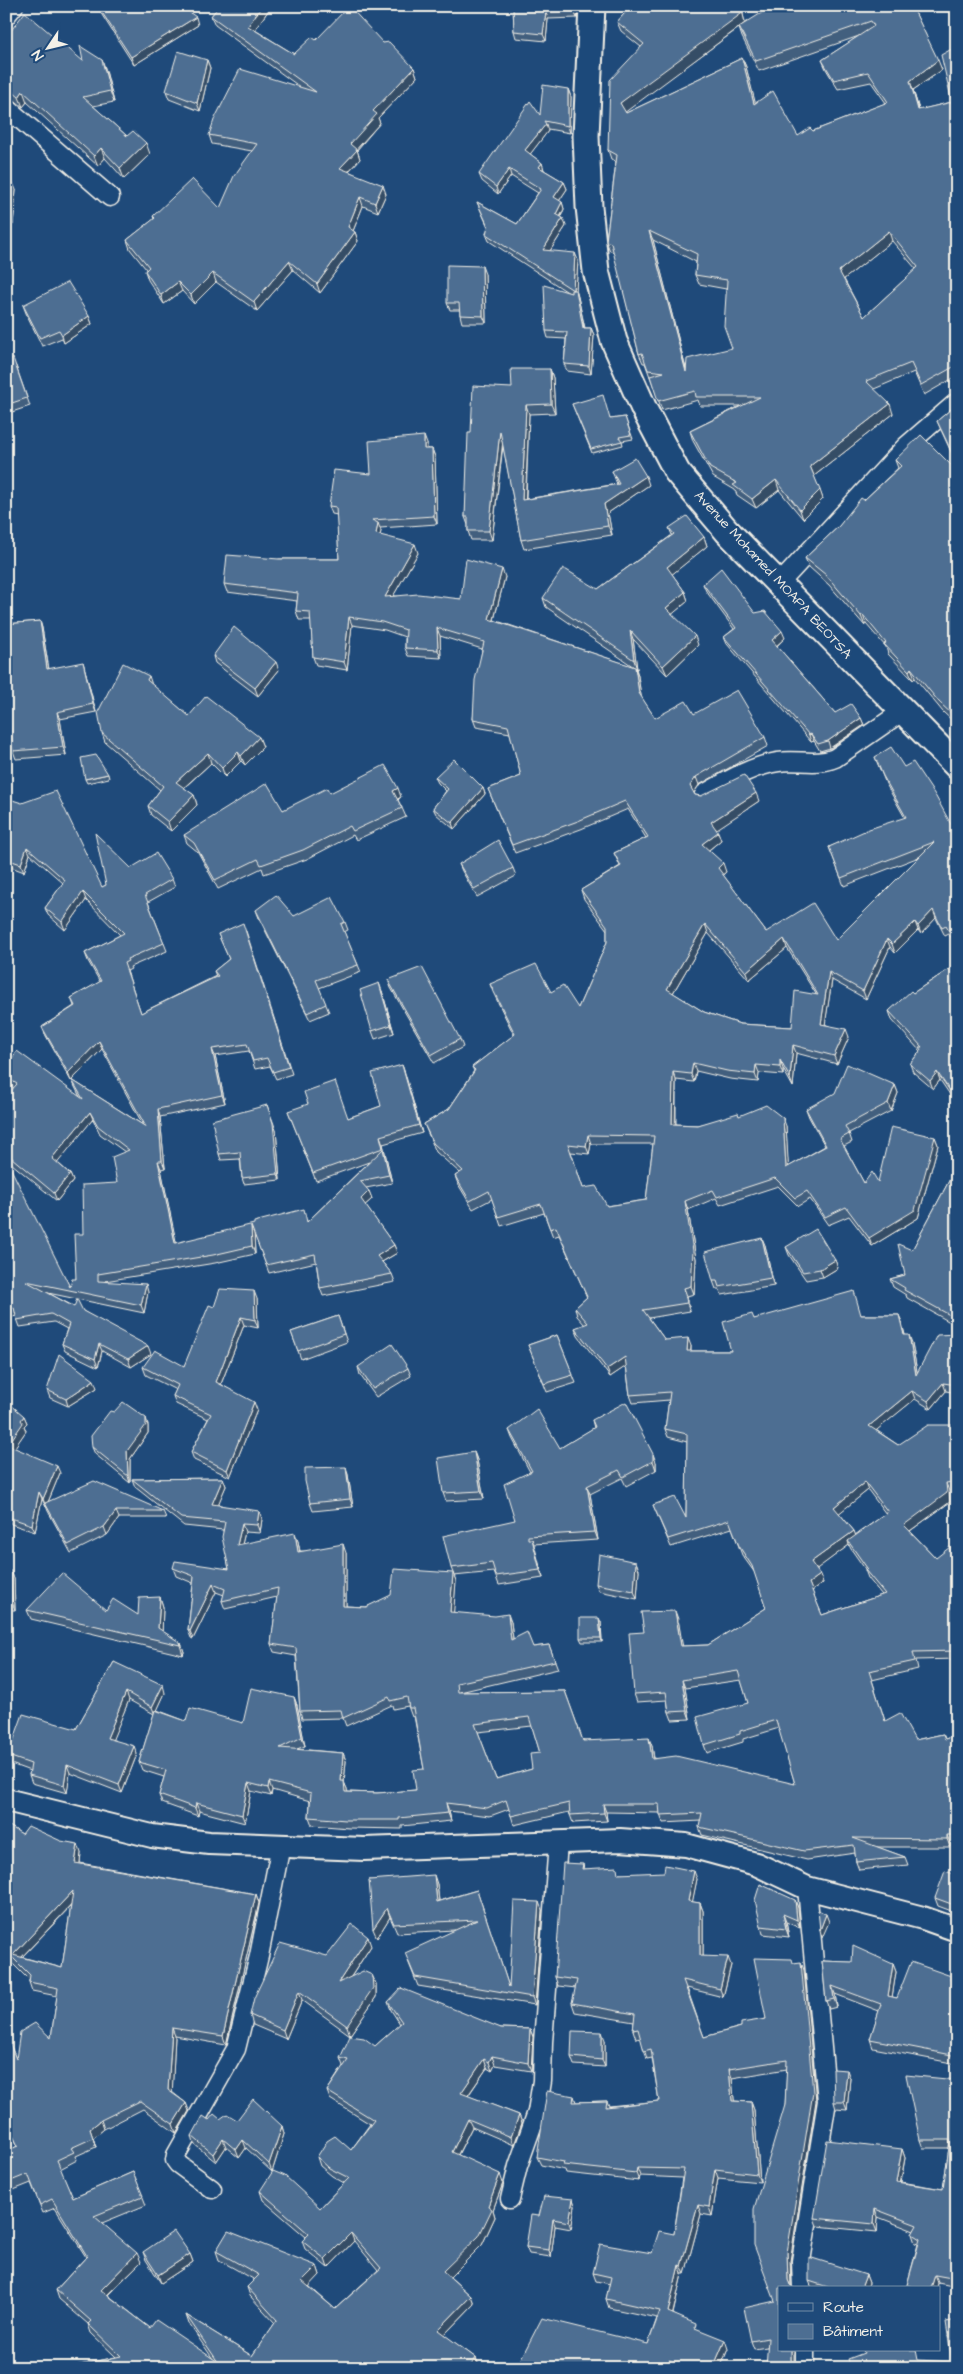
<svg xmlns="http://www.w3.org/2000/svg" width="963" height="2374" font-family="'Architects Daughter',sans-serif">
<rect width="100%" height="100%" fill="#1f4a7a"/>
<filter id="ink" filterUnits="userSpaceOnUse"><feTurbulence type="fractalNoise" baseFrequency=".02" numOctaves="2"/><feDisplacementMap in="SourceGraphic" scale="10" xChannelSelector="R" yChannelSelector="G"/><feConvolveMatrix kernelMatrix="1 2 1 2 8 2 1 2 1" color-interpolation-filters="sRGB"/></filter>
<g filter="url(#ink)">
<g fill="none" stroke-linecap="round" stroke-linejoin="round">
<g stroke="#f4f1e8" stroke-width="21">
<path id="minor" d="M6,16L14,6
M6,107L110,197
M779,584L905,447L957,402
M704,794C727,781 751,766 778,762C797,759 817,766 835,758L903,711
M212,2189L178,2164L175,2160L176,2155L236,2049L259,1956L281,1845
M510,2199L518,2166L537,2112L542,2081L543,2042L558,1843
M802,2288L801,2261L827,2101L807,1888
M805,2350V2368"/>
</g>
<g stroke="#f4f1e8" stroke-width="26">
<path id="tertiary" d="M6,1800L152,1836L209,1843L364,1849L620,1840L686,1845L756,1864L807,1888L923,1918L957,1930"/>
</g>
<g stroke="#f4f1e8" stroke-width="29">
<path id="secondary" d="M592,6L586,136L589,207L596,271L614,341L644,409L677,472L727,531L957,766"/>
</g>
<use href="#minor" stroke="#1f4a7a" stroke-width="18"/>
<use href="#tertiary" stroke="#1f4a7a" stroke-width="22"/>
<use href="#secondary" stroke="#1f4a7a" stroke-width="25"/>
</g>
<path fill="#425f7e" stroke="#f4f1e8" fill-rule="evenodd" d="M219,6H267L268,11L255,30L294,54L316,40L383,43L414,68L417,77L378,118L380,123L357,150L360,159L349,171L386,194L378,212L363,206L353,231L355,232L358,241L320,293L293,270L257,311L216,282L194,304L182,291L164,304L148,280L145,271L146,269L130,249L127,240L154,219L153,216L220,208L252,151L212,144L209,135L300,87L215,25L211,16Z
M513,6H578L577,18L548,19L546,41L516,38L514,31Z
M631,6H741L745,23L912,6L942,70L913,90L919,110L952,102L957,46V376L924,395L914,372L874,389L893,414L814,476L823,499L803,519L779,490L756,508L737,495L735,490L713,477L693,441L690,431L740,406H700L698,400L662,410L645,363H643L639,354L614,252L610,251L606,241L616,162L611,159L608,150L641,47L621,31L617,22ZM739,28L742,37L759,71L859,36L822,60L826,69L838,89L871,82L886,103L813,131L798,136L755,103L746,67L742,58L626,113L625,111ZM653,240L696,262L695,275L699,284L726,289L732,348L686,369ZM892,241L916,269L864,317L844,279Z
M99,8L198,25L134,65L102,15Z
M6,37L83,61L102,60L106,71L114,102L93,106L127,136L150,154L124,179L105,158L98,166L27,102L23,107L6,93Z
M207,60L210,68L200,111L169,99L166,91Z
M568,89L571,97L570,133L548,129V131L530,154L542,163L544,170L564,182L567,189L559,201L562,202L564,209L561,217L566,226L550,251L578,260L576,290L578,297L585,328H591L594,335L591,374L567,371L564,364L566,339L548,338L546,331L569,293L489,241L486,234L488,227L477,202L517,224L538,193L511,176L498,194L482,181L479,174Z
M6,183L16,190L13,225H6Z
M485,274L486,323H462L460,315V310H450L447,303Z
M23,305L89,316L92,324L64,343L62,338L42,346L26,313Z
M6,361L16,366L30,406L6,414Z
M550,369L553,378L555,413L529,414L526,499L617,484L612,471L649,485L608,513L612,535L524,549L521,540L503,445L492,540H471L468,531V525L465,517L471,433L512,388Z
M572,404L611,419L625,417L633,439L622,441L623,445L592,453Z
M957,404V465L941,430L937,421Z
M427,444V449H432L435,457L437,524L380,528L381,531L380,535L418,553L393,596L461,599L505,577L494,620L634,667L546,607L543,598L598,589L672,535L669,528L704,537L707,546L672,574L685,592L688,601L672,614L698,645L667,675L633,639L637,669L636,668L638,676L641,697L655,718L694,714L765,737L768,746L699,785L694,793L695,795L701,796L759,801L716,829L718,832L721,840L709,850L726,872L723,875L766,932L836,940L919,857L844,886L829,847L905,818L886,784L875,757L904,767L953,828L957,827V948L949,934L945,936L936,918L921,934L918,930L895,953L890,947L866,999L832,980L825,1024L849,1037L837,1064L796,1053L793,1087L783,1069V1075L759,1073L758,1082L730,1079L696,1071L694,1082L676,1080V1124L698,1125L739,1116L786,1126L788,1167L825,1146L809,1117L806,1109L895,1085L898,1093L891,1111L849,1133L852,1142L844,1146L864,1183L878,1182L935,1137L938,1145L918,1218L872,1246L849,1216L828,1225L810,1199L798,1206L778,1186L720,1205L716,1198L688,1210L696,1259L694,1294L687,1296L690,1311L649,1318L665,1340L691,1346V1351H731L754,1319L862,1315H899L905,1335L912,1343L917,1372L957,1334V1393L946,1391L931,1409L915,1399L876,1430L898,1445L957,1425L955,1490L949,1491L950,1502L910,1531L936,1558L953,1555L957,1612V1659L916,1660L918,1669L872,1680L885,1721L915,1740L943,1734L945,1739L957,1735V1843H950V1847H877L905,1857L908,1865L859,1870L856,1862L855,1853L807,1860L702,1835L699,1827L701,1821L663,1823L660,1813L606,1812L607,1821L573,1823L569,1812L514,1825L509,1809L490,1816L449,1811L451,1821L402,1826V1829L349,1828L312,1825L309,1817L310,1801L272,1790L271,1796L251,1791L245,1823L199,1811L198,1816L162,1803L159,1795L164,1777L142,1770L139,1762L154,1714L129,1700L112,1740L137,1754L122,1793L70,1773L67,1793L32,1783L29,1775L30,1771L11,1764L8,1756L76,1729L114,1662L165,1693L157,1710L186,1721L243,1723L294,1697L297,1705L305,1746L297,1749L343,1753L346,1761L344,1782L347,1789V1792L377,1793L416,1790L424,1769L414,1716L412,1717L408,1706L393,1709L392,1705L346,1726L343,1718L302,1719L300,1711L296,1656L274,1652L271,1644L277,1597L225,1609L222,1601L224,1595L216,1592L193,1639L191,1638L188,1630L193,1583L176,1576L173,1568L229,1569L223,1530L184,1526L135,1487L132,1479L223,1478L226,1486L218,1504L262,1519L260,1533L245,1532L242,1544L298,1541L300,1551L346,1553V1606L366,1607L453,1573L451,1568L515,1520L530,1472L512,1438L509,1430L560,1448L594,1428L592,1420L656,1462V1470L626,1486L622,1478L590,1494L598,1540L533,1544L543,1578L499,1585L494,1572L454,1576L456,1581L453,1613L511,1622L513,1639L533,1647L549,1645L558,1669L460,1692L565,1691L583,1741L652,1746L654,1758L795,1784L779,1728L743,1739V1742L707,1753L704,1745L748,1703L741,1680L685,1688L690,1719L672,1720L669,1712L667,1700L637,1702L634,1694L644,1632L678,1619L682,1646L708,1645L766,1608L755,1573L742,1555L732,1528L671,1547L653,1505L686,1518L687,1442L668,1437L665,1429L669,1400L633,1403L630,1395L626,1366L610,1377L578,1336L575,1328L585,1325L577,1316L575,1308L587,1297L559,1235L553,1237L544,1213L501,1226L492,1199L473,1209L458,1184L455,1176L460,1173L436,1152L424,1124L449,1109L474,1071L472,1067L514,1035L493,992L490,984L551,992L578,1008L607,942V930L584,899L581,890L620,866L614,853L646,838L628,809L581,829L515,853L488,789L521,776L510,733L476,727L473,719L482,649L440,636L441,658L408,656L405,648V637L385,630L352,625L347,670L316,665L313,657L311,620H299L296,611L297,601L227,592L224,584L279,559H339L337,515L332,514L329,506L371,474ZM708,933L749,980L787,948L816,994L792,1027L740,1024L704,1012L673,993ZM591,1144H653L646,1200L607,1206L583,1188L571,1152L589,1154ZM868,1490L886,1514L855,1535L854,1531L839,1513ZM849,1545L851,1549L865,1569V1570L868,1578L882,1595L822,1615L812,1591L823,1583L820,1575L816,1569ZM532,1726L540,1753L532,1769L496,1779L478,1732Z
M895,460L957,471V725L943,712L915,678L913,680L888,654L886,647L866,624L865,626L829,585L809,567L805,558L839,526L864,500L898,468Z
M703,584L755,613L785,638L777,646L835,713L861,718L864,725L830,748L820,751L814,741L811,742L727,644L724,637L734,629L706,591Z
M40,621L42,628L49,669L85,670L96,712L60,719L66,755L16,759L13,751L11,730H6V624Z
M213,656L279,670L258,696L215,663Z
M152,685L189,716L259,737L263,747L245,765L241,761L225,777L211,763L184,788L194,795L197,805L171,831L151,815L148,806L160,790L105,742L102,733Z
M108,774L109,778L87,783L85,779Z
M435,777L483,788L485,794L454,829L436,814L433,808L446,791L438,783Z
M330,793L401,797L398,800L402,808L406,817L356,840L353,835L307,859L264,874L262,868L218,889L198,852L187,843L184,835L283,810Z
M6,798L102,887L106,885L131,868L172,879L175,887L148,902L167,951L130,967L131,969L127,971L141,1013L216,976L214,971L229,959L218,934L246,931L292,1074L276,1079L270,1066L255,1069L249,1051L215,1056L225,1103L160,1117L165,1168L161,1169L176,1243L308,1221L369,1162L316,1181L288,1111L348,1118L381,1106L402,1065L422,1133L383,1144L392,1183L366,1188L369,1191L372,1199L365,1205L394,1245L397,1253L382,1262L392,1274L395,1282L323,1296L320,1288L316,1262L269,1273L254,1233L255,1254L215,1263L105,1281L148,1292L144,1313L48,1293L83,1311L151,1354L131,1367L102,1351L98,1367L65,1351L62,1344L67,1329L54,1322L20,1327L16,1316L6,1319V1172L70,1287L76,1279L83,1234L117,1183L125,1152L100,1134L93,1119L57,1162L70,1174L73,1181L57,1201L6,1159V1096L14,1088L6,1082V1067L80,1097L75,1087L72,1080L71,1081L45,1034L42,1027L74,1006L71,998L100,982L88,961L85,953L120,935L86,900L65,930L48,915L45,908L63,883L30,854L24,872L6,865ZM102,1049L143,1125L72,1080Z
M459,864L513,868L516,876L477,897L462,871Z
M256,910L294,916L345,922L348,930L344,932L361,972L319,988L329,1012L310,1020L259,918Z
M6,933L9,943L6,945Z
M957,964V1105L940,1080L933,1089L913,1072L910,1064L920,1051L892,1020L889,1011L913,993Z
M388,980L460,1039L463,1047L434,1063L391,988Z
M382,991L394,1033L375,1039L372,1031Z
M276,1130L280,1180L244,1184L242,1178L240,1159L221,1160L219,1154Z
M957,1166V1326L907,1298L906,1295L893,1287L890,1279L905,1275L912,1250Z
M765,1245L774,1286L722,1295L719,1289H716L713,1281Z
M786,1247L835,1260L838,1268L823,1277L806,1280L789,1255Z
M257,1299L258,1328L244,1325L221,1384L257,1410L230,1477L194,1460L191,1452L208,1419L176,1404L173,1396L176,1390L146,1375L143,1367L184,1366L214,1307Z
M338,1316L347,1342L301,1359L291,1332Z
M557,1335L576,1383L547,1392L528,1345Z
M358,1367L408,1368L411,1376L376,1397L360,1375Z
M97,1388L68,1406L50,1398L47,1390Z
M6,1406L24,1416L27,1423L24,1426L26,1431L14,1448L60,1473L48,1502L163,1511L166,1518H119L107,1535L71,1553L48,1511L46,1506V1507L42,1499L35,1532L11,1524L8,1517L10,1507L6,1506Z
M146,1418L148,1426V1433L130,1459V1483L95,1454L92,1447Z
M474,1452L477,1460L484,1499L446,1501L443,1493Z
M346,1467L348,1475L353,1507L313,1511L310,1503Z
M636,1562L639,1570L637,1599L599,1591L596,1584Z
M6,1571H11L14,1579L15,1610H6Z
M160,1597L163,1607L162,1631L181,1643L184,1652L183,1655L31,1619L27,1610H106L138,1615Z
M601,1622L602,1642H582L580,1638Z
M6,1824L22,1834L81,1853L80,1863L256,1894L259,1903L226,2045L175,2036L172,2092L186,2103L189,2111L176,2133L143,2109L104,2129L93,2138L96,2147L76,2156L77,2160L60,2169L73,2198L133,2172L146,2205L102,2223L141,2262L108,2295L150,2328L213,2359L189,2324L186,2315L252,2356L275,2323L250,2296L247,2287L255,2280L219,2260L216,2251L317,2266L320,2275L309,2286L335,2309L378,2270L354,2241L328,2268L305,2249L302,2241L306,2237L263,2200L260,2191L320,2208L344,2183L332,2176L320,2166L317,2157L351,2150L370,2124L330,2099L327,2091L343,2066L340,2058L375,2046L400,2024L391,2010L388,2002L501,2028L530,2029L533,2037L531,2071L495,2065L492,2071L487,2068L468,2096L519,2115L522,2123L514,2145L472,2127L458,2155L503,2183L493,2210L495,2217L482,2245L450,2277L471,2296L474,2304L444,2335L476,2358L479,2366L66,2368L116,2357L91,2333L88,2324L59,2299L56,2290L86,2257L55,2208L43,2213L31,2183L6,2193V2151L18,2146L6,2123V2034L16,2059L51,2038L57,1996L32,1991L29,1982V1980L6,1957ZM71,1905L62,1968L22,1957L71,1906Z
M583,1864L584,1869L620,1874L697,1879L692,1902L700,1903L703,1911V1956L731,1965L723,1997L687,1988L704,2037L741,2027L766,2019L793,1963L804,1970L816,2101L790,2261L791,2286L767,2347L754,2349L751,2341L775,2301L787,2069L732,2078L734,2101L751,2102L754,2110L760,2182L718,2178L712,2216L701,2214L685,2274H682L673,2314L728,2349L720,2368H516L648,2344L657,2318L609,2308L606,2299L610,2284L596,2281L593,2273L652,2253L674,2234L682,2178L640,2176L639,2181L566,2173L565,2170L541,2165L537,2157L574,2096L576,2102L607,2101L609,2106L659,2101L652,2058L647,2059L641,2038L636,2039L633,2030L634,2022L575,2012L572,2003L576,1988L558,1986L555,1977Z
M957,1875V1913L938,1906L935,1898Z
M369,1880L437,1884L439,1901L477,1890L509,1987L542,1910L535,2005L418,1986L408,1961L455,1930L397,1933L390,1917L377,1938Z
M795,1900L798,1908L800,1928L786,1922L789,1937L763,1934L761,1926Z
M371,1946L351,1977L372,1975L376,1984V1997L350,2035L302,2000L286,2039L253,2025L250,2015L327,1956Z
M822,1961L893,1964L896,1972L892,1997L897,1998L951,1976L952,1981L957,1982V2064L873,2048L870,2039L879,2011L835,1994L837,2007L829,2009L826,2001Z
M605,2040V2067L574,2065L571,2057Z
M850,2078L847,2110L836,2109L834,2102Z
M957,2080V2287L938,2283L937,2288H908L907,2285L918,2244L915,2243L912,2234L914,2231L878,2217L877,2232L817,2226L814,2218L902,2149L905,2158L901,2182L943,2189L949,2148H923L920,2140Z
M220,2119L237,2120L282,2126L284,2134L272,2172L246,2148L239,2158L226,2147L216,2162L194,2144L192,2136L209,2120Z
M573,2199L575,2206L571,2229L555,2226L551,2257L529,2254L526,2247L539,2216Z
M143,2252L190,2254L193,2262L161,2283L146,2260Z
M866,2275L869,2283L867,2288H812L809,2281Z"/>
<path fill="#364d66" stroke="#f4f1e8" d="M262,6H267L268,11L251,35L248,26Z
M575,6H578L577,18L574,11Z
M740,6H741L745,23L624,113L620,103Z
M546,12L548,19L546,41L543,34Z
M196,17L198,25L134,65L131,57Z
M742,58L746,67L758,113L754,104Z
M102,60L106,71L114,102L110,91Z
M207,60L210,68L200,111L197,103Z
M938,60L942,70L913,90L922,120L910,81Z
M414,68L417,77L378,118L380,123L353,153L350,144L373,111Z
M568,89L571,97L570,133L568,126Z
M23,91L27,102L23,107L19,97Z
M546,124L548,131L528,157L525,150Z
M146,143L150,154L124,179L120,168Z
M101,148L105,158L98,166L94,156Z
M357,150L360,159L343,177L340,168Z
M542,163L544,170L539,167Z
M509,169L511,176L498,194L496,187Z
M564,182L567,189L557,204L554,197Z
M13,183L16,190L13,225L10,217Z
M383,185L386,194L378,212L375,203Z
M360,197L363,206L351,236L348,227Z
M562,202L564,209L558,221L556,214Z
M563,218L566,226L546,257L543,250Z
M649,231L653,240L689,381L686,372Z
M889,231L892,241L843,280L839,271Z
M355,232L358,241L320,293L317,284Z
M575,253L578,260L576,290L578,297L586,335L573,290Z
M289,261L293,270L257,311L254,302Z
M482,266L485,274L486,323L483,316Z
M213,273L216,282L194,304L191,295Z
M178,282L182,291L164,304L161,295Z
M89,316L92,324L64,343L62,335Z
M591,328L594,335L591,374L589,366Z
M550,369L553,378L555,413L551,404Z
M890,404L893,414L814,476L810,466Z
M526,405L529,414L525,509L522,500Z
M500,431L503,440L492,540L489,531Z
M424,436L427,444V457L424,449Z
M432,449L435,457L437,524L434,516Z
M646,476L649,485L608,513L612,535L608,526L604,504Z
M776,480L779,490L756,508L752,499Z
M820,490L823,499L803,519L800,510Z
M378,523L381,531L379,542L376,534Z
M704,537L707,546L670,576L667,567Z
M415,544L418,553L388,605L385,597Z
M502,569L505,577L492,627L489,619Z
M685,592L688,601L669,617L666,608Z
M863,615L866,624L865,626L861,616Z
M349,617L352,625L347,670L344,662Z
M40,621L42,628L50,677L47,669Z
M437,628L440,636L441,658L438,650Z
M630,630L633,639L637,669L634,660Z
M782,631L785,638L775,647L772,640Z
M695,636L698,645L667,675L663,666Z
M83,662L85,670L96,712L93,704Z
M276,662L279,670L258,696L255,688Z
M635,667L638,676L642,701L639,693Z
M911,668L915,678L913,680L909,671Z
M149,676L152,685L147,680Z
M57,712L60,719L66,755L63,747Z
M861,718L864,725L830,748L828,741Z
M811,734L814,741L811,742L809,735Z
M259,737L263,747L245,765L241,756Z
M238,752L241,761L225,777L222,768Z
M208,753L211,763L179,792L176,782Z
M696,777L699,785L693,794L690,786Z
M398,788L401,797L396,800L393,791Z
M483,788L485,794L454,829L452,823Z
M756,793L759,801L714,831L711,822Z
M194,795L197,805L171,831L168,822Z
M718,832L721,840L705,853L702,844Z
M27,847L30,854L24,872L21,864Z
M723,863L726,872L721,876L718,868Z
M83,892L86,900L65,930L62,922Z
M933,910L936,918L921,934L918,926Z
M915,922L918,930L895,953L892,944Z
M705,924L708,933L670,998L667,989Z
M784,939L787,948L749,980L746,972Z
M887,939L890,947L866,999L863,991Z
M829,972L832,980L824,1032L821,1024Z
M379,983L382,991L394,1033L391,1025Z
M7,1003L10,1011L6,1016V1005Z
M846,1029L849,1037L837,1064L834,1056Z
M99,1041L102,1049L71,1081L68,1073Z
M793,1045L796,1053L793,1087L790,1078Z
M212,1049L215,1056L225,1103L222,1095Z
M780,1060L783,1069V1075L780,1067Z
M693,1063L696,1071L694,1082L691,1074Z
M402,1065L405,1073L422,1133L419,1125Z
M756,1065L759,1073L758,1082L755,1074Z
M673,1072L676,1080L675,1132L672,1124Z
M937,1072L940,1080L933,1089L930,1081Z
M895,1085L898,1093L891,1111L888,1103Z
M267,1105L276,1130L280,1180L278,1174Z
M158,1109L160,1117L165,1168L162,1161Z
M90,1112L93,1119L55,1166L52,1158Z
M783,1118L786,1126L789,1176L786,1168Z
M588,1135L591,1144L589,1154L586,1146Z
M380,1136L383,1144L392,1183L389,1175Z
M935,1137L938,1145L918,1218L872,1246L869,1238Z
M158,1161L161,1169L178,1251L175,1243Z
M70,1174L73,1181L57,1201L54,1193Z
M369,1191L372,1199L363,1207L361,1199Z
M685,1201L688,1210L696,1259L694,1294L691,1286Z
M251,1226L254,1233L255,1254L252,1246Z
M762,1238L765,1245L774,1286L771,1278Z
M394,1245L397,1253L380,1263L377,1256Z
M835,1260L838,1268L823,1277L820,1269Z
M146,1284L148,1292L144,1313L141,1305Z
M684,1288L687,1296L690,1311L687,1303Z
M254,1291L257,1299L258,1328L255,1320Z
M899,1315L902,1323L907,1343L904,1335Z
M241,1317L244,1325L219,1389L216,1382Z
M909,1335L912,1343L919,1383L916,1375Z
M688,1338L691,1346L690,1359L687,1351Z
M99,1344L102,1351L98,1367L95,1359Z
M148,1346L151,1354L131,1367L128,1359Z
M625,1357L628,1365L610,1377L607,1369Z
M94,1380L97,1388L68,1406L66,1399Z
M943,1383L946,1391L931,1409L928,1401Z
M912,1391L915,1399L872,1434L869,1426Z
M254,1402L257,1410L230,1477L227,1470Z
M24,1416L27,1423L24,1426L26,1431L11,1453L8,1445L21,1420Z
M146,1418L148,1426V1433L130,1459V1483L128,1476L127,1451Z
M474,1452L477,1460L484,1499L481,1491Z
M653,1454L656,1462V1470L653,1461Z
M57,1466L60,1473L46,1507L43,1499Z
M346,1467L348,1475L353,1507L350,1499Z
M223,1478L226,1486L215,1512L212,1504Z
M865,1482L868,1490L837,1515L834,1507Z
M946,1483L949,1491L950,1502L907,1533L904,1525Z
M587,1486L590,1494L598,1540L595,1532Z
M39,1492L42,1499L35,1532L32,1525Z
M116,1511L119,1518L107,1535L104,1527Z
M259,1511L262,1519L260,1533L257,1525Z
M242,1524L245,1532L240,1553L237,1545Z
M854,1531L857,1539L848,1541L849,1545L814,1571L811,1562Z
M295,1533L298,1541L301,1560L298,1552Z
M532,1539L535,1548L543,1578L540,1570Z
M343,1544L346,1553V1614L343,1606Z
M950,1547L953,1555L957,1612V1631L955,1627Z
M636,1562L639,1570L637,1599L634,1591Z
M11,1571L14,1579L15,1610L12,1602Z
M453,1573L456,1581L453,1621L450,1612Z
M820,1575L823,1583L812,1591L809,1583Z
M213,1584L216,1592L193,1639L190,1631Z
M160,1597L163,1607L162,1638L158,1628Z
M675,1611L678,1619L684,1654L681,1646Z
M508,1614L511,1622L514,1648L511,1640Z
M599,1618L601,1622L602,1642L601,1638Z
M181,1643L184,1652L183,1655L180,1645Z
M682,1680L685,1688L690,1719L687,1711Z
M163,1685L165,1693L155,1715L152,1707Z
M126,1692L129,1700L110,1746L107,1738Z
M294,1697L297,1705L305,1746L302,1737Z
M649,1738L652,1746L655,1767L652,1759Z
M134,1746L137,1754L122,1793L119,1785Z
M343,1753L346,1761L344,1782L347,1789L348,1800L341,1781Z
M67,1765L70,1773L67,1793L64,1785Z
M269,1782L272,1790L271,1796L268,1788Z
M248,1783L251,1791L245,1823L242,1815Z
M196,1803L199,1811L198,1816L195,1808Z
M446,1803L449,1811L451,1821L448,1813Z
M603,1804L606,1812L607,1821L604,1813Z
M947,1835L950,1843V1847L947,1839Z
M78,1844L81,1853L79,1871L75,1863Z
M694,1871L697,1879L691,1909L688,1901Z
M434,1875L437,1884L440,1910L437,1902Z
M73,1891L77,1899L17,1962L13,1955Z
M256,1894L259,1903L226,2045L223,2036Z
M795,1900L798,1908L800,1928L797,1920Z
M539,1902L542,1910L535,2005L532,1997Z
M700,1903L703,1911V1964L700,1956Z
M387,1908L390,1917L377,1938L373,1929Z
M783,1914L786,1922L789,1937L786,1929Z
M826,1914L829,1922L822,1938L820,1930Z
M368,1937L371,1946L341,1992L338,1983Z
M728,1957L731,1965L723,1997L720,1989Z
M801,1962L804,1970L816,2101L790,2261L791,2288L788,2280L787,2253Z
M893,1964L896,1972L891,2004L888,1996Z
M372,1975L376,1984V1997L350,2035L347,2026Z
M832,1986L835,1994L837,2007L834,1999Z
M299,1991L302,2000L286,2039L283,2030Z
M172,2028L175,2036L172,2098L168,2090Z
M530,2029L533,2037L531,2071L528,2063Z
M602,2032L605,2040V2067L602,2060Z
M492,2056L495,2065L492,2071L489,2062Z
M484,2059L487,2068L464,2101L461,2093Z
M729,2069L732,2078L735,2109L732,2101Z
M847,2070L850,2078L847,2110L844,2102Z
M751,2102L754,2110L760,2182L757,2174Z
M186,2103L189,2111L176,2133L173,2124Z
M519,2115L522,2123L514,2145L511,2137Z
M468,2119L472,2127L455,2160L452,2152Z
M101,2120L104,2129L93,2138L96,2147L90,2129Z
M282,2126L284,2134L272,2172L269,2164Z
M223,2139L226,2147L216,2162L213,2154Z
M243,2140L246,2148L239,2158L236,2150Z
M902,2149L905,2158L899,2190L896,2182Z
M637,2168L640,2176L639,2181L636,2173Z
M715,2169L718,2178L712,2216L709,2207Z
M500,2174L503,2183L493,2210L495,2217L482,2245L447,2280L443,2271L488,2206Z
M573,2199L575,2206L571,2229L569,2222Z
M698,2205L701,2214L685,2274L681,2266Z
M875,2209L878,2217L877,2232L874,2224Z
M553,2219L555,2226L551,2257L549,2250Z
M6,2229L9,2236L6,2237Z
M351,2233L354,2241L328,2268L325,2259Z
M137,2253L141,2262L104,2298L101,2290Z
M190,2254L193,2262L161,2283L158,2275Z
M679,2265L682,2274L671,2321L668,2312Z
M317,2266L320,2275L306,2290L302,2281Z
M866,2275L869,2283L867,2288H861Z
M935,2275L938,2283L937,2288H931Z
M471,2296L474,2304L441,2338L438,2330Z
M725,2340L728,2349L720,2368H713Z
M791,2350H794V2368L791,2360Z
M476,2358L479,2366L478,2368H469Z
M669,2360L672,2368H666Z"/>
<path fill="#4d6e92" stroke="#f4f1e8" fill-rule="evenodd" d="M101,6H181L196,17L131,57L99,8Z
M219,6H262L248,26L294,54L312,37L316,40L349,6L383,43L389,42L414,68L373,111L377,114L350,144L357,150L340,168L383,185L375,203L360,197L348,227L355,232L317,284L289,261L254,302L213,273L191,295L178,282L161,295L145,271L149,267L127,240L155,218L153,216L192,179L220,208L234,176L257,144L209,135L214,120L240,69L316,92L211,16Z
M513,6H575L574,11L546,12L543,34L514,31Z
M631,6H740L741,14L620,103L626,113L742,58L754,104L773,91L798,136L810,128L813,131L888,102L868,72L834,80L822,60L874,26L871,21L756,61L739,27L771,7V6H912L938,60L910,81L918,110L952,102L941,55L957,46V365L921,385L911,363L866,381L890,404L810,466L820,490L800,510L776,480L752,499L733,485L737,483L710,468L690,431L760,397H696L695,391L658,401L650,376L664,372L648,370L642,353L639,354L611,243L606,241L617,155L608,150L610,80L644,44L617,22ZM649,231L697,254L695,275L727,280L724,326L732,348L687,359L686,372ZM889,231L918,267L864,317L839,271Z
M25,12L83,61L80,46L102,60L110,91L83,97L127,136L133,131L146,143L120,168L101,148L94,156L23,91L19,97L6,86V37Z
M178,51L207,60L197,103L166,91Z
M543,85L568,89V126L544,121L546,124L525,150L542,163L539,167L564,182L554,197L562,202L556,214L563,218L543,250L575,253L573,290L486,234L488,226L477,202L517,224L541,189L509,169L496,187L479,174L530,101L540,115Z
M6,183H13L10,217H6Z
M447,265L482,266L483,316L460,315L459,303H447Z
M68,282L89,316L62,335L59,330L40,338L23,305Z
M544,285L571,293V290H576L583,328H591L589,366L564,364L567,332L546,331Z
M13,358L27,398L6,405V361Z
M511,369H550L551,404L526,405L522,500L619,484L612,471L635,458L646,476L604,504L608,526L521,540L500,431L489,531H468V517H465L468,433H471L473,386L512,388Z
M603,395L610,419L625,417L631,435L619,437L622,441L591,449L572,404Z
M957,404V463L937,421Z
M921,435L957,471V719L939,702L911,668L909,671L884,644L886,643L863,615L861,616L826,575L805,558L839,526L861,498L864,500L901,466L895,460Z
M424,436V449H432L434,516L372,520L378,523L376,534L415,544L385,597L418,594L461,599L466,559L502,569L489,619L635,667L639,693L655,718L686,701L694,714L737,690L765,737L696,777L690,786L695,795L701,796L744,775L756,793L711,822L718,832L702,844L723,863L718,868L766,932L813,903L836,940L934,842L841,878L829,847L869,829L906,817L883,776L875,757L891,747L904,767L913,762L935,795L953,828L957,827V945L946,926L942,928L933,910L918,926L915,922L892,944L887,939L863,991L829,972L821,1024L846,1029L834,1056L793,1045L790,1078L780,1060V1067L756,1065L755,1074L727,1071L693,1063L691,1074L673,1072L672,1124L698,1125L738,1113L739,1116L766,1105L783,1118L786,1168L826,1146L806,1109L835,1093L847,1064L895,1085L888,1103L845,1126L849,1134L840,1139L864,1183L872,1172L878,1182L891,1127L935,1137L915,1210L869,1238L846,1207L825,1217L807,1191L795,1198L775,1178L717,1197L713,1190L685,1201L693,1251L691,1286L684,1288L687,1303L643,1310L665,1340L688,1338L687,1351H731L723,1322L752,1314L754,1319L854,1291L861,1315H899L904,1335H909L916,1375L937,1335L957,1334V1385L943,1383L928,1401L912,1391L869,1426L898,1445L928,1425H957V1494L953,1482L946,1483L947,1493L904,1525L936,1558L950,1547L955,1627H957V1651L913,1652L915,1661L869,1671L885,1721L900,1713L915,1740L943,1734L945,1739L957,1735V1835H947V1839L853,1838L905,1857L856,1862L854,1845L804,1851L699,1827L702,1813L660,1815L659,1804H603L604,1813L570,1815L569,1803L511,1816L506,1800L487,1808L446,1803L448,1813L399,1818V1820H346L309,1817L311,1793L269,1782L268,1788L248,1783L242,1815L196,1803L195,1808L159,1795L166,1770L139,1762L155,1710L186,1721L190,1708L243,1723L251,1688L294,1697L302,1737L280,1748L343,1753L341,1781H344L345,1792L377,1793L416,1790L413,1770L424,1769L413,1708H409L407,1697L390,1701L389,1697L343,1718L341,1710L300,1711L296,1648L271,1644L278,1588L222,1601L225,1589L213,1584L190,1631L188,1630L194,1576L173,1568L175,1561L229,1569L222,1537L225,1522L181,1518L132,1479L223,1478L212,1504L259,1511L257,1525L242,1524L237,1545L295,1533L298,1552L343,1544V1606L366,1607L391,1595L394,1569L453,1573L450,1612L495,1616L508,1614L511,1640L527,1632L533,1647L549,1645L555,1661L457,1683L458,1692L565,1691L583,1741L649,1738L652,1759L676,1756L795,1784L776,1720L740,1731V1734L704,1745L697,1717L748,1703L738,1671L682,1680L687,1711L669,1712L666,1692L634,1694L629,1633L644,1632L641,1612L675,1611L681,1646L708,1645L766,1608L752,1566L739,1546L729,1520L668,1539L653,1505L675,1497L686,1518L687,1434L665,1429L670,1392L630,1395L625,1357L607,1369L575,1328L588,1323L575,1308L587,1297L556,1227L550,1229L541,1204L498,1217L489,1191L470,1201L455,1176L463,1171L433,1143L424,1124L449,1109L475,1070L472,1067L515,1034L490,984L536,964L551,992L563,985L578,1008L607,942V926L581,890L621,866L614,853L648,837L625,801L578,821L512,845L488,789L521,776L508,726L473,719L475,680L484,642L437,628L438,650L405,648L406,630L382,622L349,617L344,662L313,657L310,612L296,611L298,593L224,584L227,555L279,559H339L336,507L329,506L334,470L371,474L369,441ZM705,924L746,972L784,939L818,995L795,991L792,1027L740,1024L704,1012L667,989ZM588,1135L654,1136L646,1200L607,1206L596,1186L583,1188L568,1144L586,1146ZM865,1482L888,1512L848,1541L867,1568L865,1570L885,1594L822,1615L809,1583L820,1575L811,1562L854,1531L834,1507ZM529,1717L540,1753L530,1754L532,1769L496,1779L475,1724Z
M687,516L704,537L667,567L685,592L666,608L695,636L663,666L630,630L634,660L543,598L563,568L598,589L674,534L669,528Z
M721,568L755,613L765,611L782,631L772,640L835,713L851,704L861,718L828,741L818,744L811,734L809,735L724,637L736,628L703,584Z
M40,621L47,669L83,662L93,704L57,712L63,747L13,751L10,722H6V624Z
M234,627L276,662L255,688L213,656Z
M123,663L149,676L147,680L189,716L206,696L259,737L241,756L238,752L222,768L208,753L176,782L194,795L168,822L148,806L163,786L102,733L98,712Z
M96,755L108,774L85,779L81,758Z
M454,759L483,788L452,823L433,808L448,789L435,777Z
M385,765L398,788L393,791L402,808L353,831L350,826L303,850L261,865L258,859L215,880L194,843L184,835L267,783L283,810L327,788L330,793Z
M56,791L102,887L106,885L95,833L131,868L156,853L172,879L145,895L164,943L127,959L128,961L124,963L141,1013L218,976L214,971L229,959L218,934L243,923L289,1067L273,1072L267,1058L253,1061L247,1044L212,1049L222,1095L158,1109L162,1161H158L175,1243L254,1224V1222L304,1209L307,1222L383,1149L389,1175L360,1181L369,1191L361,1199L394,1245L377,1256L392,1274L320,1288L315,1254L266,1265L251,1226L252,1246L213,1255L98,1274V1281L146,1284L141,1305L26,1281L74,1307L77,1299L83,1311L148,1346L128,1359L99,1344L95,1359L62,1344L69,1324L51,1314L17,1320L14,1308L6,1310V1172L11,1169L70,1287L72,1279H76L74,1234H83L82,1185L117,1183L112,1157L129,1150L98,1126L90,1112L52,1158L70,1174L54,1193L6,1153V1096L17,1084L6,1077V1067L17,1051L83,1099L72,1080L146,1127L99,1041L68,1073L42,1027L75,1006L71,998L101,981L85,953L124,933L83,892L62,922L45,908L65,880L27,847L21,864L6,859V798L22,803Z
M498,840L513,868L474,889L459,864Z
M276,895L294,916L332,897L345,922L341,924L358,965L316,980L326,1004L307,1013L256,910Z
M957,964V1101L937,1072L930,1081L910,1064L921,1050L919,1047H922L889,1011L911,991L913,993Z
M422,967L460,1039L431,1055L388,980Z
M379,983L391,1025L372,1031L360,990Z
M402,1065L419,1125L380,1136L383,1148L313,1173L288,1111L308,1104L304,1092L335,1081L348,1118L381,1106L372,1073Z
M267,1105L273,1123L278,1174L242,1178L240,1152L219,1154L212,1120Z
M957,1166V1319L904,1290L905,1288L890,1279L905,1275L898,1244L912,1250Z
M816,1229L835,1260L820,1269L803,1272L786,1247Z
M762,1238L771,1278L719,1287L717,1281H713L705,1252Z
M220,1289L254,1291L255,1320L241,1317L216,1382L254,1402L227,1470L191,1452L211,1414L173,1396L178,1385L143,1367L155,1350L184,1366L209,1305L214,1307Z
M338,1316L344,1334L298,1351L291,1332Z
M557,1335L573,1375L544,1384L528,1345Z
M392,1344L408,1368L373,1389L358,1367Z
M59,1354L94,1380L66,1399L47,1390Z
M123,1402L146,1418V1425L127,1451L128,1476L92,1447L91,1436L110,1411L114,1412Z
M626,1402L653,1454V1461L623,1477L619,1470L587,1486L595,1532L528,1536V1539H532L540,1570L496,1576L492,1563L451,1568L443,1536L515,1520L504,1484L532,1471L509,1430L537,1409L560,1448L595,1427L592,1420Z
M9,1403L24,1416L21,1420L23,1423L8,1445L57,1466L43,1499L39,1492L32,1525L8,1517L11,1501L6,1500V1406Z
M474,1452L481,1491L443,1493L438,1458Z
M346,1467L350,1499L310,1503L305,1481V1468Z
M94,1481L163,1511H116L104,1527L68,1545L45,1503Z
M599,1554L636,1562L634,1591L596,1584Z
M6,1571H11L12,1602H6Z
M62,1573L106,1610L113,1599L138,1615L139,1598L160,1597L158,1628L181,1643L180,1645L27,1610Z
M580,1618H599L601,1638H580Z
M114,1662L163,1685L152,1707L126,1692L107,1738L134,1746L119,1785L67,1765L64,1785L29,1775L31,1764L8,1756L23,1714L76,1729Z
M6,1824L22,1834L28,1826L61,1841L78,1844L75,1863L256,1894L223,2036L172,2028L168,2090L186,2103L173,2124L140,2101L101,2120L90,2129L93,2138L71,2148L74,2152L57,2160L73,2198L133,2172L143,2196L94,2216L137,2253L101,2290L150,2328L156,2320L218,2362L186,2315L252,2356L277,2320L247,2287L259,2275L216,2251L228,2231L317,2266L302,2281L335,2309L381,2268L351,2233L325,2259L302,2241L309,2234L260,2191L273,2171L285,2176L320,2208L349,2178L329,2168L317,2157L327,2141L335,2136L351,2150L374,2120L327,2091L348,2060L340,2058L350,2036L364,2038L375,2046L402,2022L388,2002L401,1988L501,2028L530,2029L528,2063L492,2056L489,2062L484,2059L461,2093L519,2115L511,2137L468,2119L452,2152L500,2174L488,2206L492,2209L479,2236L443,2271L471,2296L438,2330L476,2358L469,2368H66L121,2356L88,2324L91,2321L56,2290L87,2256L52,2199L40,2205L28,2174L6,2183V2151L18,2146L6,2121V2034L16,2059L20,2032L35,2023L51,2038L58,1988L29,1982L30,1975L6,1951ZM73,1891L62,1968L13,1955Z
M563,1863L583,1864L582,1869L617,1867L618,1874L664,1872L665,1865L694,1871L688,1901L700,1903V1956L728,1957L720,1989L683,1980L704,2037L741,2027V2023L766,2019L754,1958L792,1959L793,1963L801,1962L813,2092L787,2253L788,2280L790,2285L794,2288H779V2350H791V2360L796,2368H766L768,2338L751,2341L744,2308L775,2301L754,2245V2209L785,2105L787,2060L729,2069L732,2101L751,2102L757,2174L715,2169L709,2207L698,2205L681,2266L679,2265L668,2312L696,2324L695,2328L725,2340L713,2368H689L669,2360L666,2368H516L542,2318L648,2344L660,2311L606,2299L611,2277L593,2273L600,2244L652,2253L659,2231L674,2234L684,2169L637,2168L636,2173L563,2165L564,2162L537,2157L547,2091L574,2096L573,2102L607,2101L606,2107L659,2101L651,2049L644,2051L638,2029L633,2030L635,2014L572,2003L577,1980L555,1977Z
M945,1871L957,1875V1906L935,1898Z
M434,1875L437,1902L477,1890L509,1987L514,1901L539,1902L532,1997L415,1977L405,1953L477,1920L394,1924L387,1908L373,1929L369,1880Z
M760,1884L795,1900L797,1920L783,1914L786,1929L761,1926L755,1900Z
M818,1910L826,1914L820,1930Z
M352,1924L368,1937L338,1983L363,1971L372,1975L373,1988L347,2026L299,1991L283,2030L250,2015L254,1998L280,1943L327,1956Z
M853,1946L893,1964L888,1996L897,1998L911,1962L951,1976L950,1980L957,1982V2056L870,2039L881,2004L832,1986L834,1999L826,2001L822,1961L852,1962Z
M572,2031L602,2032V2060L571,2057Z
M833,2069L847,2070L844,2102H834Z
M906,2075L957,2080V2279L935,2275L931,2288H917L907,2285L920,2239L912,2234L917,2225L875,2209L874,2224L814,2218L827,2140L902,2149L896,2182L943,2189L950,2140H920Z
M253,2099L282,2126L269,2164L243,2140L236,2150L223,2139L213,2154L192,2136L203,2116L209,2120L214,2114L220,2119L227,2114L237,2120Z
M544,2196L573,2199L569,2222L553,2219L549,2250L526,2247L531,2215L539,2216Z
M174,2231L190,2254L158,2275L143,2252Z
M809,2257L866,2275L861,2288H831L809,2281Z
M957,2320V2368H851L848,2359L864,2353L863,2350H916L918,2360L952,2362L946,2322Z"/>
</g>
<g text-anchor="middle" dominant-baseline="central" stroke-width="4.5" stroke-linejoin="round" paint-order="stroke">
<g font-size="14" fill="#f4f1e8" stroke="#1f4a7a">
<text transform="translate(773 575) rotate(47)">Avenue Mohamed MOAPA BEOTSA</text>
</g>
</g>
<rect width="963" height="2374" fill="none" stroke="#1f4a7a" stroke-width="25"/>
<rect x="12" y="12" width="938" height="2349" fill="none" stroke="#f4f1e8" stroke-width="2" filter="url(#ink)"/>
<rect x="778" y="2286" width="162" height="65" fill="#1f4a7a" stroke="#748da6"/>
<rect x="788" y="2303" width="25" height="8" fill="#1f4a7a" stroke="#748da6"/>
<text x="823" y="2312" font-size="15" fill="#f4f1e8">Route</text>
<rect x="788" y="2324" width="25" height="15" fill="#4d6e92" stroke="#748da6"/>
<text x="823" y="2336" font-size="15" fill="#f4f1e8">Bâtiment</text>
<g transform="translate(48 48) rotate(235)" stroke="#1f4a7a" stroke-width="4" paint-order="stroke">
<path d="M0-4L9 19L0 12L-9 19Z" fill="#f4f1e8"/>
<text y="-8" font-size="14" font-weight="bold" text-anchor="middle" fill="#f4f1e8">N</text>
</g>
</svg>
